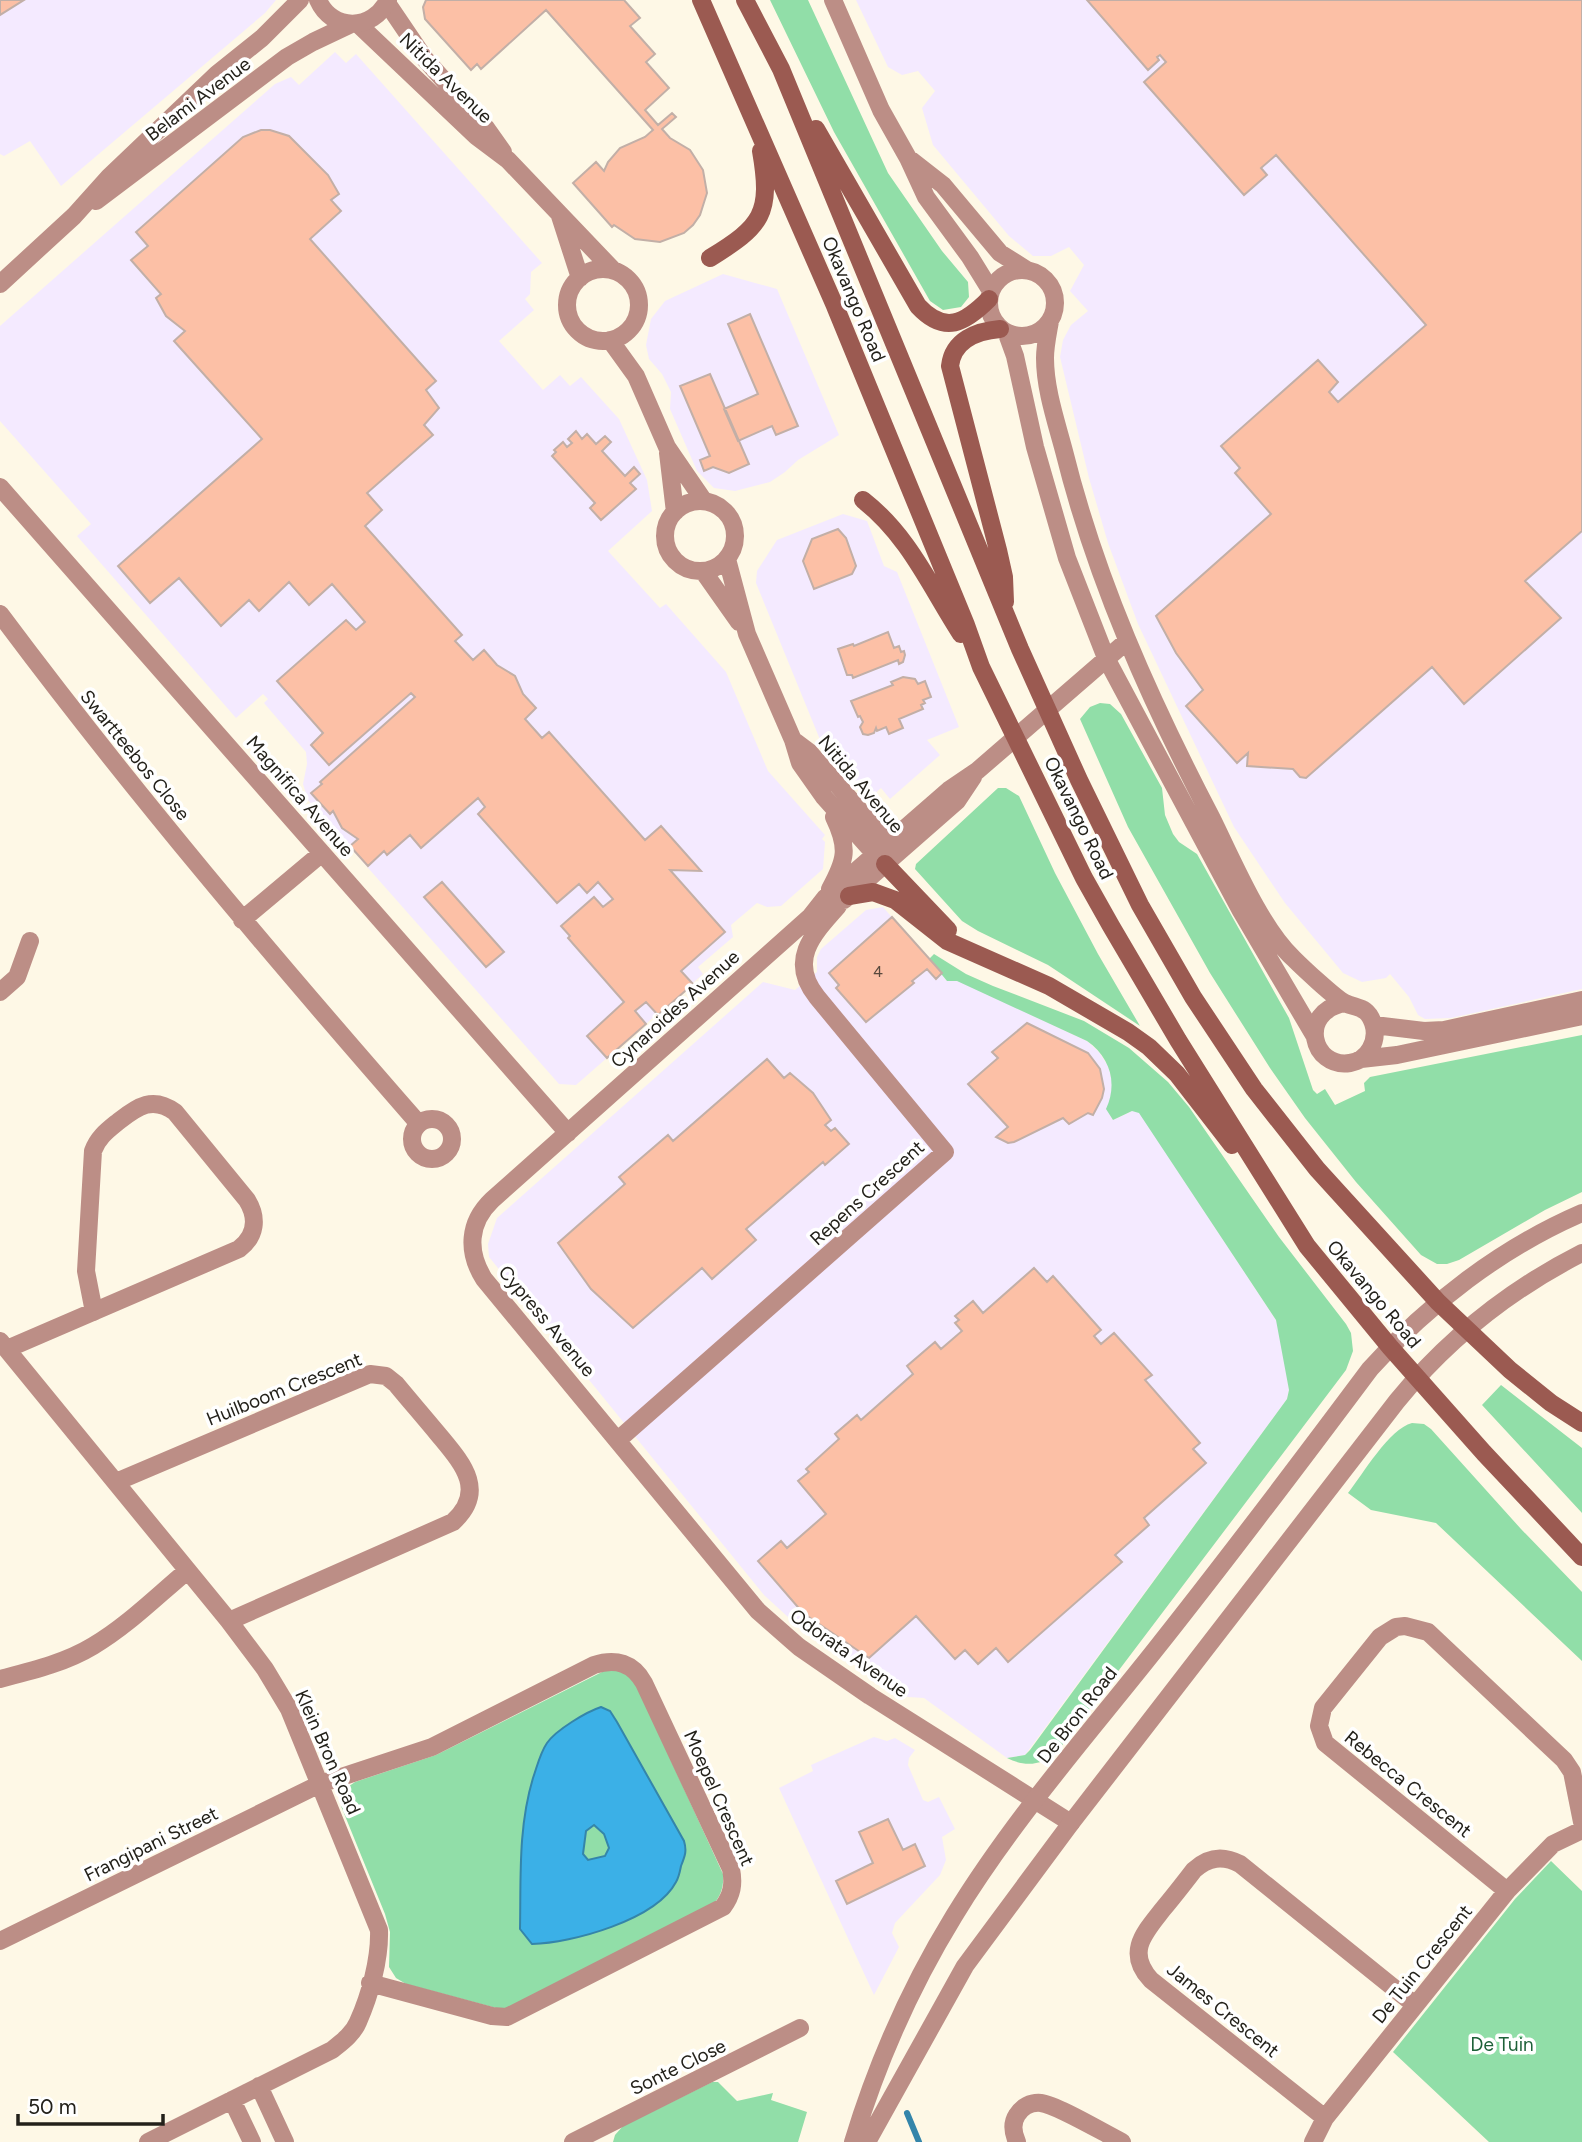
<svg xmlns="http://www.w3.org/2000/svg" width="1582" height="2142" font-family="Figtree,sans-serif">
<rect width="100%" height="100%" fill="#fef8e6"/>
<path fill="#f4eaff" d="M0,0H276L265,13L61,186L30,141L4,156L0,154Z
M856,0H1582V989L1451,1018L1425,1019L1418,1015L1409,997L1390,974L1386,978L1362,982L1343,973L1285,903L1234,827L1138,624L1108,543L1089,478L1060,357L1063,340L1071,325L1088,311L1070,291L1084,265L1069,247L1051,256H1033L1009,236L933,145L922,108L935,91L918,71L902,75L888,67Z
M335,52L346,63L356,54L542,263L531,272L530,294L525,299L534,310L499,341L543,390L560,375L570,386L581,377L619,419L647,480L652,511L608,551L660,608L666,604L726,672L768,771L825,835L822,839L825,842L823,869L781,906L767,907L757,903L731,925L733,937L698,967L703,974L576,1085L559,1084L308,800L303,784L307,764L306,752L264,703L268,699L263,694L236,718L77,536L91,524L0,421V326L275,84L291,77L299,85Z
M723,274L777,289L839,435L798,460L785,472L770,482L735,491L714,488L697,471L670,409L671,392L662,374L649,359L646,345L651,319L665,301Z
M843,514L867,521L884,566L897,572L959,727L927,740L940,755L890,799L881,788L870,798L821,742L756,583L757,571L777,540Z
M883,907L947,981L957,980L1087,1041L1099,1052L1108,1066L1113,1083L1111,1100L1107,1109L1113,1120L1132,1111L1139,1112L1276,1320L1279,1328L1289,1390L1287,1399L1025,1755L1007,1758L924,1698L908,1697L885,1687L789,1618L764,1595L489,1257L488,1244L497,1218L763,982L795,990L817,972V957L821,949L866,910Z
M874,1737L887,1741L895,1738L915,1750L909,1758L908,1765L923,1800L928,1802L939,1797L955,1829L942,1837L946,1860L940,1875L895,1923L892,1933L899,1947L874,1995L779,1788L813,1771L811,1765Z"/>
<path fill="#91dea8" d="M770,0H808L888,173L942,251L968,282L969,297L961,307L943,310L930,301L834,132Z
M1100,703L1110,704L1121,714L1162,788L1165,815L1173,834L1179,842L1197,854L1289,1018L1313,1090L1317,1094L1325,1089L1335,1105L1365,1091L1364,1083L1370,1077L1582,1035V1192L1545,1210L1459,1260L1447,1264H1437L1421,1255L1356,1182L1305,1118L1270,1068L1210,973L1128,827L1080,719L1090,707Z
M998,788H1006L1019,796L1055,873L1098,954L1140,1026L1048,965L978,931L962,921L915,869L916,864Z
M934,954L966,974L993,986L1084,1021L1129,1048L1168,1082L1189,1107L1279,1237L1346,1324L1351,1333L1353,1351L1346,1370L1057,1752C1041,1766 1025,1767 1007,1758L1025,1755L1030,1750L1287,1399L1289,1390L1276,1320L1139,1113L1132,1111L1113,1120L1106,1109C1118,1083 1110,1057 1087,1041L957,981H947L929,959Z
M1501,1385L1582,1448V1513L1482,1405Z
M1412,1423L1424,1424L1431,1429L1521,1529L1582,1592V1661L1436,1523L1371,1510L1348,1493C1363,1474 1389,1429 1412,1423Z
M616,1670L628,1674L636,1684L723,1874C724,1887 721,1896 712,1906L508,2008H496L406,1984L396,1978L389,1967L390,1932L385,1914L341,1806L345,1789L355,1782L436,1755L604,1671Z
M1551,1861L1582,1891V2142H1489L1393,2052L1515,1899Z
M712,2082H718L737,2101L773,2093L771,2100L807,2112L798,2142H613L615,2135L623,2126Z"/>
<path fill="#3bb0e7" stroke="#3485aa" stroke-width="2" fill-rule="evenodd" d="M601,1707L610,1711L617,1722L684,1841C687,1851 685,1856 681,1866C680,1871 679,1877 676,1882C656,1920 572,1943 532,1944L520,1929C521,1878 518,1828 533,1778C537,1767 540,1753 547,1743C556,1730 586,1712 601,1707ZM594,1825L604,1834L609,1848L605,1856L588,1860L583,1854L586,1831Z"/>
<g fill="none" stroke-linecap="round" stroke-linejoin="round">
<path stroke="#3485aa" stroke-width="6" d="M907,2113L919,2142"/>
</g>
<path fill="#fcc0a6" stroke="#c2afa7" stroke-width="2" d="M0,0H24L0,15Z
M426,0H624L640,18L630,26L655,54L646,62L669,88L645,110L658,125L672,113L676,117L662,129L670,138L690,150L703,170L707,193L700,215L693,225L684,233L660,242L635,239L614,225L612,227L573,183L596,162L604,171L608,162L620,148L645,137L653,130L546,10L481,69L477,64L471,70L425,19L423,7Z
M1087,0H1582V531L1525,581L1561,618L1464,704L1432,667L1306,778L1300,777L1293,769L1247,766L1248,753L1237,763L1186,706L1203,690L1176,653L1156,616L1271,514L1235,473L1240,468L1221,446L1318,360L1338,382L1329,392L1338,402L1426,325L1276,155L1261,168L1267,175L1244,195L1144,82L1166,62L1160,55L1157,57L1159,60L1148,70Z
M261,130H270L289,136L328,175L339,194L331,200L341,211L310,239L436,381L426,390L439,408L424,425L433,435L367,493L382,510L365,526L462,635L455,641L473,660L484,650L497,665L515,676L523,694L536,708L525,719L542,738L549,732L645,840L661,826L701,871L670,870L725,932L681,971L693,984L658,1015L646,1002L635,1011L646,1024L607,1058L587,1036L624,1002L568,938L570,936L561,926L594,897L603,907L613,899L598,882L587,893L579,884L557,903L478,814L485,807L478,798L421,848L410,835L387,855L384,851L368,866L350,846L358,839L342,828L333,811L330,814L311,793L322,784L320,782L415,697L411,693L329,765L311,745L323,733L277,681L346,620L356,630L365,622L332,584L309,605L289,582L259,611L249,600L221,626L179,578L150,603L118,566L262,439L174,341L185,331L166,316L156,298L161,294L131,260L148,246L136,232L243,137Z
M750,314L798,426L776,435L772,426L738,441L724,409L758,394L728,324Z
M710,374L749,464L729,473L713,467L704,471L700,460L710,456L680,386Z
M576,431L582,439L587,434L596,444L605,436L611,442L602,451L625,476L634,467L640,474L630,483L636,489L601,520L590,508L595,503L552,456L556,452L554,450L563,442L567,447L572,443L568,439Z
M838,529L846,538L856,566L852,574L814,589L803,561L812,539Z
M888,632L894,648L899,646L901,652L904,651L905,655L903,662L899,664L898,660L853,678L852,675H847L838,649L853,644L854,646Z
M903,677L915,679L918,684L925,681L931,697L923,700L925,703L921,705L923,709L899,719L903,728L889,734L886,727L877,731L876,728L874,733L868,735L863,734L860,727L863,722L860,716L858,717L851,701L893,685L891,682Z
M442,882L504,952L486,967L424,897Z
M892,917L942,973L936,979L927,969L912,981L914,983L866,1022L836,988L839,985L829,973Z
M1027,1023L1088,1053L1100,1069L1104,1089L1102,1098L1093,1115L1088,1113L1069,1124L1063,1118L1014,1142L1008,1143L996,1137L1008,1127L968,1084L998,1058L992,1052Z
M767,1059L784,1078L790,1073L813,1093L831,1120L825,1125L831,1131L835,1128L849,1144L825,1165L823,1162L746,1229L756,1240L712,1279L702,1268L633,1328L591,1289L558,1243L625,1184L619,1177L668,1135L673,1141Z
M1034,1268L1047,1282L1053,1276L1101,1330L1094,1336L1101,1344L1114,1333L1152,1375L1145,1380L1200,1443L1193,1449L1206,1463L1144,1518L1149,1525L1115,1555L1122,1562L1008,1662L996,1648L978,1664L965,1650L955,1659L916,1616L869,1658L803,1613L758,1561L781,1541L787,1548L826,1514L798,1481L809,1472L806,1469L839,1439L835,1434L857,1415L861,1420L913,1374L907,1366L935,1342L941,1349L962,1331L955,1323L959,1320L955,1316L973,1301L983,1313Z
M888,1819L903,1850L915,1844L925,1866L847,1904L836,1881L873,1863L859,1832Z"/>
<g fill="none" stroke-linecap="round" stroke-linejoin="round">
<path stroke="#bc8e86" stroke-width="18" d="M833,0L881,110L908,158L926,197L970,257L991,291
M387,3L425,59L486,128L503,152
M358,24L476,136L508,160L614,271
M911,160L943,185L1000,253L1027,270
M560,216L580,278
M567 305a36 36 0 1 1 72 0a36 36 0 1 1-72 0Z
M989 303a33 33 0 1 1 66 0a33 33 0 1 1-66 0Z
M1050,321C1048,333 1045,346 1045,358C1045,389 1056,421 1064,451C1096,580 1150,700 1211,817C1232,859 1260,927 1293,958C1302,967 1335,998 1345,1003C1358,1009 1367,1006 1373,1023C1379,1041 1368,1060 1350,1063C1312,1069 1297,1012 1345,1003
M1007,334L1015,356L1035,447L1067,558L1106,658L1241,911L1314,1035
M610,340L636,376L667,447L704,501
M668,453L675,512
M0,487L568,1133
M665 536a35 35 0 1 1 70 0a35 35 0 1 1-70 0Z
M727,559L747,634L793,740L800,763L824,797L882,862
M703,571L739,622
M0,614C132,791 274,958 419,1124
M793,740L809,752L888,843L890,853
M830,889C846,860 849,848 834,817
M844,900L957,801L973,777
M242,920L322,853
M0,992L17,977L30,941
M1374,1025L1424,1031L1444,1030L1582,1000
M1361,1059L1397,1055L1582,1016
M412 1139a20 20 0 1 1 40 0a20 20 0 1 1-40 0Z
M0,1341L229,1621L265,1669L289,1709L379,1930C380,1959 370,1995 358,2022C353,2034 342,2042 332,2050L148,2142
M7,1349L239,1249C256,1236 258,1218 247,1200L175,1112C153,1096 138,1106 119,1121C108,1130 98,1137 93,1151L86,1271L94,1312
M618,1440L945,1152L817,997C788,961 812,935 838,906
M116,1482L370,1374L386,1376L396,1384C410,1401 424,1417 438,1434C461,1462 488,1490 453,1522L229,1621
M0,1679C31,1671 65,1663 93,1646C127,1626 157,1596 187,1571
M1071,1823L870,1696L799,1647L758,1611L484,1279C467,1252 468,1223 492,1200L810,917L825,898L949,790L977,771L1127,641
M1507,1891L1325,1743L1319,1726L1323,1708L1380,1637L1396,1627L1405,1626L1428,1632L1564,1760L1572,1772L1582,1822
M0,1941L320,1784L432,1747L594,1665C616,1658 633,1663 644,1683L731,1869C734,1884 732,1895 723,1907L507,2017L492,2016L370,1983
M259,2086L285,2142
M232,2100L252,2142
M1325,2118L1151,1980C1125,1952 1145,1932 1163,1909C1174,1896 1184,1883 1194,1870C1208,1857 1223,1855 1240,1864L1415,2005
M573,2142L800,2028
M1017,2142C1013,2133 1011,2124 1017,2115C1022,2107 1031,2102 1041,2103C1057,2105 1104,2133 1122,2142
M1313,2142L1325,2118L1507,1891L1553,1844L1582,1830"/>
<path stroke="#bc8e86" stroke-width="18" d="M318,0C332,32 373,31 388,0
M96,201L287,57L313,42L351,24
M0,284L74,216L109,177L217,74L262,38L300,0
M853,2142C877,2063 911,1986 954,1916C1012,1821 1086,1737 1155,1650C1228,1558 1299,1464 1370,1369C1428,1304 1501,1248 1582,1213
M867,2142L965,1966L1071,1823L1397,1401C1448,1339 1511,1289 1582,1253"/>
<path stroke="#9b5a51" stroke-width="18" d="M701,0L835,306L966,625L981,667L1084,878L1111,926L1178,1040L1307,1246L1390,1347L1484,1453L1582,1557
M745,0L781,69L1020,649L1079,780L1140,905L1193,997L1254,1089L1317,1169L1438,1302L1510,1370L1551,1403L1582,1423
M816,129L918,306C945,335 965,323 989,299
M710,258C762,226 772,214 761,151
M1000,329C977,331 953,340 950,366L998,550L1004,577L1005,602
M863,500C909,536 930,586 961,634
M885,864L948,930
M849,896L873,892L895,900L947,941L1049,986L1128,1032L1149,1047L1177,1074L1232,1145"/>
</g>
<g text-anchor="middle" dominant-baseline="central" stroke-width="7" stroke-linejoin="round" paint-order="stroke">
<g font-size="16" fill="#59493d">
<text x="878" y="971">4</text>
</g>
<g font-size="19" fill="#23211a" stroke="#fff">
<text transform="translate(446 78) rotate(44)">Nitida Avenue</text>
<text transform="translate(198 99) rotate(-37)">Belami Avenue</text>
<text transform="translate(854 299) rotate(67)">Okavango Road</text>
<text transform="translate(135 755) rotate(51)">Swartteebos Close</text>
<text transform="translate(861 784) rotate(50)">Nitida Avenue</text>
<text transform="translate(300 796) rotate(49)">Magnifica Avenue</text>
<text transform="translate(1079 818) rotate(64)">Okavango Road</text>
<text transform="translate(675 1009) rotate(-42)">Cynaroides Avenue</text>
<text transform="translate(867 1193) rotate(-42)">Repens Crescent</text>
<text transform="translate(1374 1294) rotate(50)">Okavango Road</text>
<text transform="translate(547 1321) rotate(50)">Cypress Avenue</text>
<text transform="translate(284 1389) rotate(-22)">Huilboom Crescent</text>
<text transform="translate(849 1653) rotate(35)">Odorata Avenue</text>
<text transform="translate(1077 1715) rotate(-52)">De Bron Road</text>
<text transform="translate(328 1752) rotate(66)">Klein Bron Road</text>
<text transform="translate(1408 1784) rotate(39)">Rebecca Crescent</text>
<text transform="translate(719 1798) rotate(66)">Moepel Crescent</text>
<text transform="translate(151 1844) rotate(-26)">Frangipani Street</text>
<text transform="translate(1422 1964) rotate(-51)">De Tuin Crescent</text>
<text transform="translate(1223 2010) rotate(39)">James Crescent</text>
<text transform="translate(678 2067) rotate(-26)">Sonte Close</text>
</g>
<g font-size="19" fill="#1d6138" stroke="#fff">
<text x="1502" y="2044">De Tuin</text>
</g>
</g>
<path d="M18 2114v10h145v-10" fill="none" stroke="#23211a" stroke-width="3.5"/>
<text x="28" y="2114" font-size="21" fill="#23211a" stroke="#ffffff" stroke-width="5" paint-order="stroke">50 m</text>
</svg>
